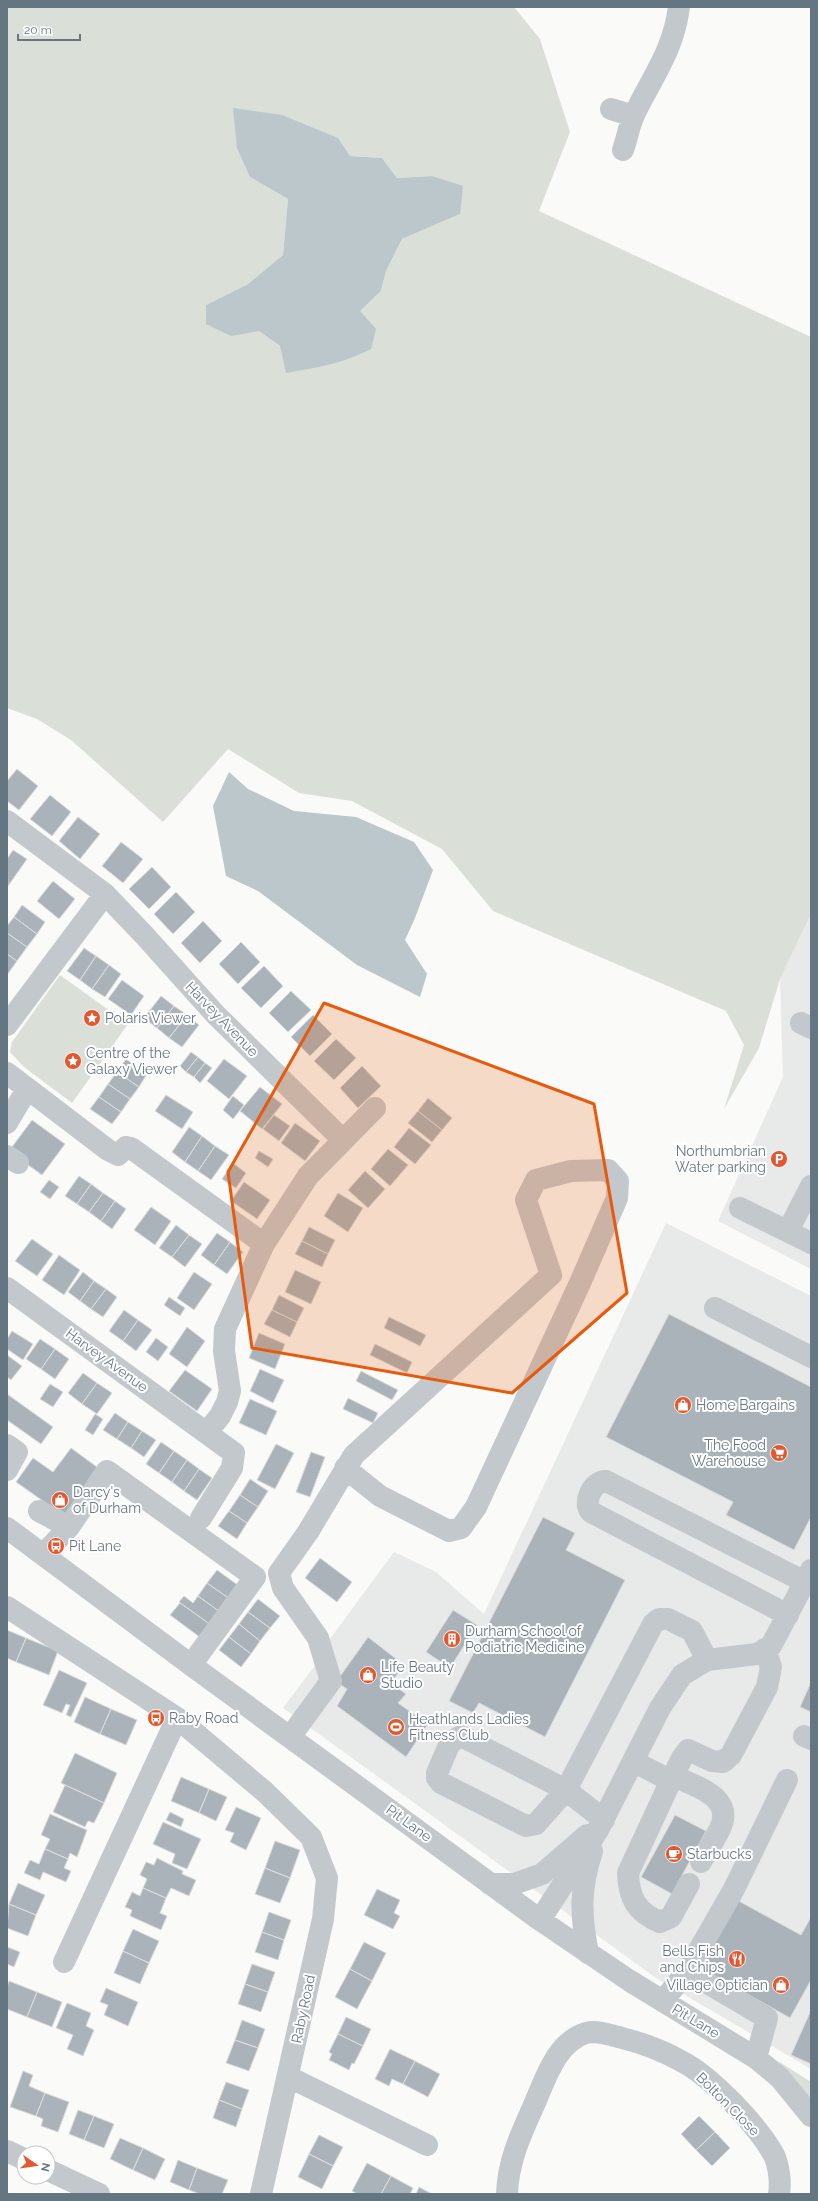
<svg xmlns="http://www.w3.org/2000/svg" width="818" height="2201" font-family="Raleway,sans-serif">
<rect width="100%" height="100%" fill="#fafaf8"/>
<path fill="#e8e9e9" d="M811,914V1269L718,1221L783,1077L780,979Z
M666,1223L811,1296V2069L656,1978L283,1708L316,1664L327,1643L394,1552L436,1572L484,1614Z"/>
<path fill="#dadfd7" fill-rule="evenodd" d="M7,7H514L540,39L570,132L539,211L811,337V914L780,979L759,1048L724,1109L744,1045L726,1011L493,911L442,849L352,801L299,793L228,749L163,822L71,740L37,719L7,708ZM338,138L350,156L382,158L397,178L432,176L460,214L402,239L386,271L381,291L360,311L280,346L259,331L206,305L248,284L283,255L288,199L250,177Z
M60,975L128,1024L72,1103L24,1067L10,1052L12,1042Z
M778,2061L811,2082V2099Z"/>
<path fill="#bbc7cb" d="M233,108L282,115L338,138L350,156L382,158L397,178L432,176L463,186L460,214L402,239L386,271L381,291L360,311L376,329L371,349C344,363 316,368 286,373L280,346L259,331L231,336L206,324V305L248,284L283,255L288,199L250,177L237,148Z
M229,772L248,789L294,811L356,817L414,842L433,870L415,918L405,940L427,974L420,997L357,965L258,891L226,876L213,806Z"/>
<path fill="#aab3b9" stroke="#dcdcda" d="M17,769L38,786L19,810L7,801V781Z
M50,795L71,812L52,836L30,819Z
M78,817L100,834L80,859L59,841Z
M121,842L143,859L123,883L102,866Z
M13,850L27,859L8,886L7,859Z
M152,867L171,887L149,909L129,889Z
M53,881L75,899L59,919L37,901Z
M176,892L195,912L173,934L154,914Z
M22,905L45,922L37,934L14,917Z
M14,917L37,934L27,947L7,933V926Z
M203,921L222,941L200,963L181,943Z
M7,933L27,947L17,961L7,954Z
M241,942L260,962L238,984L219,964Z
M84,948L96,956L80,980L67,971Z
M7,954L17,961L7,975Z
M96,956L109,965L92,989L80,980Z
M109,965L121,974L105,997L92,989Z
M264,966L283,986L261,1008L241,988Z
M122,980L144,996L131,1015L108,999Z
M291,991L311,1010L288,1032L269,1013Z
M161,996L174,1006L157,1028L144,1018Z
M174,1006L187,1015L169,1038L157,1028Z
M187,1015L199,1025L182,1047L169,1038Z
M313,1015L332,1034L310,1056L291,1037Z
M336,1039L356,1058L334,1080L314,1061Z
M191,1052L198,1057L186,1072L180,1066Z
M198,1057L205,1063L194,1077L186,1072Z
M126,1059L147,1074L139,1087L117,1072Z
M224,1059L247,1076L229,1099L207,1081Z
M205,1063L212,1068L200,1083L194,1077Z
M362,1066L381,1086L358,1108L340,1088Z
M117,1072L139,1087L130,1099L108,1084Z
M108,1084L130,1099L121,1112L99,1097Z
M260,1087L282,1104L262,1129L240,1111Z
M166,1095L193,1112L182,1129L155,1111Z
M233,1096L244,1105L233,1119L223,1110Z
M99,1097L121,1112L112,1124L90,1109Z
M428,1098L452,1118L442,1130L418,1111Z
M418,1111L442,1130L432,1142L408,1123Z
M274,1115L290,1126L279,1141L263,1129Z
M32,1120L65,1144L42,1175L9,1151Z
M295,1123L320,1141L305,1161L281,1143Z
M189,1127L202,1136L185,1162L172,1152Z
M409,1128L431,1145L415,1164L394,1147Z
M202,1136L215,1146L198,1171L185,1162Z
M215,1146L229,1155L211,1180L198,1171Z
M388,1149L408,1165L390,1186L371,1169Z
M259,1151L273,1159L268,1167L255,1158Z
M233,1163L246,1173L236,1188L222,1179Z
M365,1171L385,1189L368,1208L348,1190Z
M79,1176L91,1184L77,1204L65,1196Z
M49,1180L59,1187L50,1199L40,1192Z
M244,1182L270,1200L257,1219L231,1201Z
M91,1184L103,1193L89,1212L77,1204Z
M103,1193L115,1201L101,1221L89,1212Z
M338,1193L363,1208L348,1232L324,1216Z
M115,1201L126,1209L112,1229L101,1221Z
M151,1207L171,1221L155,1245L134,1230Z
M176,1225L189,1235L172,1257L159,1248Z
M309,1227L335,1240L328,1254L302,1241Z
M217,1233L230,1242L214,1265L201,1255Z
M189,1235L202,1244L185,1267L172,1257Z
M32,1239L53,1254L37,1276L15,1261Z
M302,1241L328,1254L322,1267L295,1254Z
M230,1242L243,1252L227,1274L214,1265Z
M59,1255L80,1270L64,1295L42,1280Z
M295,1270L321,1282L311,1304L285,1292Z
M83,1272L94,1281L80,1301L68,1292Z
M194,1272L212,1284L194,1310L177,1298Z
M94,1281L106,1289L91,1309L80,1301Z
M106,1289L117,1297L103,1317L91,1309Z
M279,1295L304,1308L297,1322L272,1310Z
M169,1297L185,1308L180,1316L164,1305Z
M124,1310L138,1320L123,1341L109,1331Z
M272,1310L297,1322L290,1337L264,1324Z
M669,1314L811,1387V1517L794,1550L726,1515L733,1502L606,1437Z
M389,1317L426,1335L420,1346L384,1328Z
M138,1320L152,1330L136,1351L123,1341Z
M187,1327L205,1341L187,1367L169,1354Z
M12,1331L33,1344L23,1360L7,1349V1339Z
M259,1333L285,1344L275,1369L249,1358Z
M156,1338L168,1347L158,1361L146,1352Z
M40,1339L55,1349L41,1369L26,1359Z
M375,1344L412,1362L407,1373L370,1355Z
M55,1349L69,1359L55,1379L41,1369Z
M7,1355L22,1366L11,1380L7,1377Z
M260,1369L284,1380L273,1403L250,1391Z
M185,1370L212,1389L197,1411L169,1391Z
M361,1371L398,1390L392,1400L356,1381Z
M83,1373L97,1383L82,1404L68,1393Z
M97,1383L112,1393L97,1414L82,1404Z
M50,1384L63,1392L53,1407L40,1399Z
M7,1394L53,1427L41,1444L7,1420Z
M348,1398L378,1413L373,1423L343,1409Z
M250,1399L277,1411L266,1435L239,1423Z
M115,1413L128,1422L117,1439L103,1430Z
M95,1414L103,1419L93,1435L85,1430Z
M128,1422L142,1431L131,1448L117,1439Z
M142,1431L156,1440L144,1457L131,1448Z
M161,1442L174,1451L159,1473L146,1464Z
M276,1444L294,1453L275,1489L257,1480Z
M71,1448L101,1470L67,1518L16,1482L33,1458L53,1472Z
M174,1451L187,1460L172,1482L159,1473Z
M311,1452L325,1457L310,1497L296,1492Z
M187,1460L199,1469L184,1491L172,1482Z
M199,1469L212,1478L197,1500L184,1491Z
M250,1479L268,1491L258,1507L240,1495Z
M240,1495L258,1507L247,1523L229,1511Z
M229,1511L247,1523L237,1539L218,1526Z
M543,1517L575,1533L566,1550L625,1580L545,1737L479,1703L473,1713L449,1701Z
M320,1558L352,1582L337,1602L305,1578Z
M217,1570L239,1586L230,1599L207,1583Z
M207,1583L230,1599L220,1612L198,1596Z
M184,1596L193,1603L198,1596L220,1612L211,1625L179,1602Z
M258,1599L280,1616L270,1628L248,1612Z
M180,1603L211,1625L201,1638L170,1615Z
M453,1610L477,1625L450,1668L426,1652Z
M248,1612L270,1628L260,1641L239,1624Z
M239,1624L260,1641L251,1654L229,1637Z
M7,1630L26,1638L16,1662L7,1658Z
M229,1637L251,1654L241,1667L219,1650Z
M368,1637L404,1665L391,1683L406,1694L398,1703L428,1724L406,1757L337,1706L347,1689L336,1682Z
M26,1638L58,1651L49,1675L16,1662Z
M59,1670L87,1683L71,1717L66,1715L70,1705L66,1704L62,1713L43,1705Z
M811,1682V1712L800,1707Z
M85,1697L111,1709L100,1734L74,1722Z
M111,1709L137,1720L126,1745L100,1734Z
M75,1753L117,1773L104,1803L61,1783Z
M181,1777L209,1789L199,1813L171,1801Z
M65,1785L104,1803L94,1823L88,1821L85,1827L53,1812Z
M209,1789L227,1797L216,1821L199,1813Z
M236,1807L261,1818L246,1850L230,1842L234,1833L225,1830Z
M170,1812L184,1819L181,1827L166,1820Z
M50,1814L87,1830L77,1857L70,1853L68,1859L45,1849L50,1839L41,1835Z
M675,1815L706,1831L672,1894L641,1877Z
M163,1822L201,1839L187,1869L172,1863L175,1854L153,1844Z
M275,1841L300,1850L290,1878L265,1868Z
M45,1849L68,1859L64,1868L71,1871L66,1882L43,1872L40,1880L24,1873L30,1860L39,1864Z
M157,1858L183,1871L182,1874L196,1880L189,1896L171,1888L166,1898L143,1888L147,1879L140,1875L146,1862L154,1865Z
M265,1868L290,1878L280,1903L255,1894Z
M18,1883L45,1895L36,1915L9,1904Z
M143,1888L166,1898L160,1913L167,1916L161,1930L130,1916L132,1910L125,1907L132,1892L140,1896Z
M377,1889L400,1900L394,1913L400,1916L393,1929L364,1915Z
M737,1900L801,1935L811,1917V1980L790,2018L699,1967Z
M9,1904L36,1915L28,1936L7,1928Z
M269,1912L291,1920L284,1940L262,1932Z
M133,1929L159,1941L149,1963L123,1951Z
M262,1932L284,1940L278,1960L255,1952Z
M364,1942L386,1953L372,1981L350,1969Z
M7,1947L20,1952L14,1967L7,1964Z
M123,1951L149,1963L140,1984L114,1973Z
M252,1964L275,1972L268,1992L245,1984Z
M350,1969L372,1981L357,2009L335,1997Z
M9,1981L37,1992L27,2017L7,2009V1987Z
M245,1984L268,1992L261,2012L238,2004Z
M106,1988L138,2002L128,2026L104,2015L108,2005L100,2002Z
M37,1992L62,2002L52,2027L27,2017Z
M67,2003L91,2013L86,2026L94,2030L83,2056L67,2049L73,2035L56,2028Z
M811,2010V2064L791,2055Z
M346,2017L371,2029L363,2046L338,2034Z
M242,2020L265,2029L258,2048L235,2040Z
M338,2034L363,2046L354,2064L352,2063L349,2070L329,2060L332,2054L329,2052Z
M235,2040L258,2048L249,2071L226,2063Z
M390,2049L415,2061L403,2084L392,2079L389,2086L375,2079Z
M415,2061L440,2074L428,2097L403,2084Z
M23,2071L33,2075L29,2086L45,2093L36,2116L10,2107Z
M226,2082L249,2090L242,2109L219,2100Z
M45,2093L69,2102L58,2132L41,2126L43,2119L36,2116Z
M219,2100L242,2109L236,2127L213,2118Z
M78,2110L94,2116L84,2140L69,2134Z
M94,2116L114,2124L104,2148L84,2140Z
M699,2116L715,2132L696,2150L681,2134Z
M715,2132L730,2148L712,2166L696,2150Z
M319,2135L343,2147L333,2166L309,2154Z
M120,2138L143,2148L133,2170L110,2159Z
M143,2148L165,2159L155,2180L133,2170Z
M309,2154L333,2166L322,2189L298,2177Z
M178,2160L197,2168L189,2190L170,2182Z
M367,2163L391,2176L381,2194H357L352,2191Z
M197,2168L228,2180L222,2194H200L189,2190Z
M391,2176L413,2188L410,2194H381Z
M419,2187L432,2194H416Z"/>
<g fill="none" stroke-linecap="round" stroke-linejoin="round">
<path stroke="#c3c8cc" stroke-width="22" d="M611,109L633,116
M623,150C627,139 629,126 634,115C653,75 673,52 679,7
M7,821L105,894L145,936L216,1015L343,1140
M801,1023L811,1028
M7,1025L105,894
M7,1073L108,1150L118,1155L126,1147L131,1148L264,1244
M7,1123L27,1089
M7,1156L18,1163
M740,1208L811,1243
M788,1231L811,1186
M7,1288L234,1453L232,1468L201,1518
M715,1308L811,1357
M207,1432L220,1416L227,1402L230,1391L224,1351L225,1329L264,1244L308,1176L375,1108
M7,1445L17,1452L7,1470
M39,1511L69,1527
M7,1528L191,1665L540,1920L630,1981L756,2058L780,2078L811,2116
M43,1555L69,1527L107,1471L255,1577L191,1665
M7,1607L177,1718L265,1792L311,1837L327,1878L323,1919L261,2194
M788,1615L591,1512C582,1503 593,1480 606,1481L805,1582
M804,1736L811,1739
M290,1737L331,1681L318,1638L283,1588L279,1573L308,1532L354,1455L551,1275L526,1200L536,1180L571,1171L608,1170L618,1181L617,1198L580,1283L476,1507L461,1528L449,1531L380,1496L345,1468
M633,1761L671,1781
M673,1776L682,1758L688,1750L712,1761L723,1762L731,1755L767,1687L771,1667L765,1649
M604,1820L566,1790L461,1736L450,1743L437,1773V1778L441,1783L526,1826L536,1824L566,1790L653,1624L659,1619H668L692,1631L707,1660
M490,1884H514L542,1874L587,1835
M689,1884L671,1917L660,1922C636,1912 629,1898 628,1873L673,1776C690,1784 727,1794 723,1819C722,1830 706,1851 701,1862
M540,1920L598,1830L660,1708L682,1675L707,1660L757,1654L771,1646L811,1570
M588,1953C580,1914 580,1888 592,1851
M64,1962L177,1718
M687,1971L734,1889L787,1780
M663,2001L687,1971L767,2018L756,2058
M289,2077L427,2145
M7,2151L24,2159
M48,2170L99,2194
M507,2194C508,2161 521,2134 534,2105C545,2080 556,2042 586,2033C597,2030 611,2035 622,2038C642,2043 663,2051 681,2061C711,2076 758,2126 774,2155C779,2166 781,2183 779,2194"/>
</g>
<path fill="#e8590c" fill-opacity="0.2" stroke="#e8590c" stroke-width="3" stroke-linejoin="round" d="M324,1003L594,1104L627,1293L512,1393L252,1348L228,1172Z"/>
<defs>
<g id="sight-disc" transform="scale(0.9)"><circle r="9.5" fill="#e4572e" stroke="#fff"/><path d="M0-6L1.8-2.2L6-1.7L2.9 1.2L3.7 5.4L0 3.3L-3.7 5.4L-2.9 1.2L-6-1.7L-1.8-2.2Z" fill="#fff"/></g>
<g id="parking-disc" transform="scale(0.9)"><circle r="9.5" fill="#e4572e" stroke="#fff"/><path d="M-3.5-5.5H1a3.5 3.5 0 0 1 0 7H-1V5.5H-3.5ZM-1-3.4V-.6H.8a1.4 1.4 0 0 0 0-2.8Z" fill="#fff"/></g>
<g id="shop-disc" transform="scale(0.9)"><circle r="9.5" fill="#e4572e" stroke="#fff"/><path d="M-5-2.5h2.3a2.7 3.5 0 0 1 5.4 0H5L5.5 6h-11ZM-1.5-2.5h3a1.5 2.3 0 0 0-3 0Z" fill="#fff"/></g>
<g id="supermarket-disc" transform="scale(0.9)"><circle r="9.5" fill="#e4572e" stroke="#fff"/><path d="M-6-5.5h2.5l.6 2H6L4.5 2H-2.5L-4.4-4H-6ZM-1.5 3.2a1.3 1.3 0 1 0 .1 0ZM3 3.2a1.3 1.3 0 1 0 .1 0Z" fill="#fff"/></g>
<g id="bus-disc" transform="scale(0.9)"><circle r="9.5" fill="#e4572e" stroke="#fff"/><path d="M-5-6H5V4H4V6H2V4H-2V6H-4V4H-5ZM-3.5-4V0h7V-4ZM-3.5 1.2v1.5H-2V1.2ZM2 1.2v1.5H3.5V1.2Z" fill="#fff"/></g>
<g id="building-disc" transform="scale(0.9)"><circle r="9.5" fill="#e4572e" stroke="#fff"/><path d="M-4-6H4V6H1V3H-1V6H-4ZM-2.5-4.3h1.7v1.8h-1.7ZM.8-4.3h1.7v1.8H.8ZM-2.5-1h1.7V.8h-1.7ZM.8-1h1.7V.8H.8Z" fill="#fff"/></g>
<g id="stadium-disc" transform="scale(0.9)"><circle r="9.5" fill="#e4572e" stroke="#fff"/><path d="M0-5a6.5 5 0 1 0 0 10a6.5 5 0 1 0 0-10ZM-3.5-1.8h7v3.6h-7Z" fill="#fff"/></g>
<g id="cafe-disc" transform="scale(0.9)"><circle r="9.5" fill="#e4572e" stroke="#fff"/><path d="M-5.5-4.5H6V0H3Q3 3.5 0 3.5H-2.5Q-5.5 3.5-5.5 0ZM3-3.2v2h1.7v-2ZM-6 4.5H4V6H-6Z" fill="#fff"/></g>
<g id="restaurant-disc" transform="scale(0.9)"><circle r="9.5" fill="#e4572e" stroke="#fff"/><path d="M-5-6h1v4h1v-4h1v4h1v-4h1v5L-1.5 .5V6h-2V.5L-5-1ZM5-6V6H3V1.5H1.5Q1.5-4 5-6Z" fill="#fff"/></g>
</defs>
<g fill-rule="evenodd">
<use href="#sight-disc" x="92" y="1018"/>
<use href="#sight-disc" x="73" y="1061"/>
<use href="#parking-disc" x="779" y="1159"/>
<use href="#shop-disc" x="683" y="1405"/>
<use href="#supermarket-disc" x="779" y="1453"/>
<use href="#shop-disc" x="60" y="1500"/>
<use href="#bus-disc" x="56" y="1546"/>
<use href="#building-disc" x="452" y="1639"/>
<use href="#shop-disc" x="368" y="1675"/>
<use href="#bus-disc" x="156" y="1718"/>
<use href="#stadium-disc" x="396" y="1727"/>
<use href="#cafe-disc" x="674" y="1854"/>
<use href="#restaurant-disc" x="737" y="1959"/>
<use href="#shop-disc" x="781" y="1985"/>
</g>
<g text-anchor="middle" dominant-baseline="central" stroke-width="4" stroke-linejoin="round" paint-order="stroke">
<g font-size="14" fill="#657683" stroke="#fff" text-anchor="start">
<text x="105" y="1018">Polaris Viewer</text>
<text x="86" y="1053">Centre of the<tspan x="86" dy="16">Galaxy Viewer</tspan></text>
<text x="766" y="1151" text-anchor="end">Northumbrian<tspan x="766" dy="16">Water parking</tspan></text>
<text x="696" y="1405">Home Bargains</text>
<text x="766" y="1445" text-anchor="end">The Food<tspan x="766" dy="16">Warehouse</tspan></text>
<text x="73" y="1492">Darcy's<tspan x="73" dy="16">of Durham</tspan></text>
<text x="69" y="1546">Pit Lane</text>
<text x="465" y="1631">Durham School of<tspan x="465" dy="16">Podiatric Medicine</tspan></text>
<text x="381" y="1667">Life Beauty<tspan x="381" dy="16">Studio</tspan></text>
<text x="169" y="1718">Raby Road</text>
<text x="409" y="1719">Heathlands Ladies<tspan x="409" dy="16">Fitness Club</tspan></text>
<text x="687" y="1854">Starbucks</text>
<text x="724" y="1951" text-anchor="end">Bells Fish<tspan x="724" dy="16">and Chips</tspan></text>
<text x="768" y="1985" text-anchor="end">Village Optician</text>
</g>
<g font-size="14" fill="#657683" stroke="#fff">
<text transform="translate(222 1019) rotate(46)">Harvey Avenue</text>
<text transform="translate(107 1360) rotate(36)">Harvey Avenue</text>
<text transform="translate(409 1823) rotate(36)">Pit Lane</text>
<text transform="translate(303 2009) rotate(-78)">Raby Road</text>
<text transform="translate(696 2021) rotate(31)">Pit Lane</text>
<text transform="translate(728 2104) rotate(45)">Bolton Close</text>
</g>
</g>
<rect width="818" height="2201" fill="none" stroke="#657683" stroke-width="16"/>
<g transform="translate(36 2165) rotate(103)"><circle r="19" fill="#ffffff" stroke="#c1c8cd"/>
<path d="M0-3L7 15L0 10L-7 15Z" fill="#e4572e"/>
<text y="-6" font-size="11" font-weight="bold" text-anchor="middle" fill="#657683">N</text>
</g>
<path d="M18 34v6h62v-6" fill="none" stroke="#657683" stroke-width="2"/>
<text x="24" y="34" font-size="12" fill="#657683" stroke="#ffffff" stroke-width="3" paint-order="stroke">20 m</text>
</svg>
